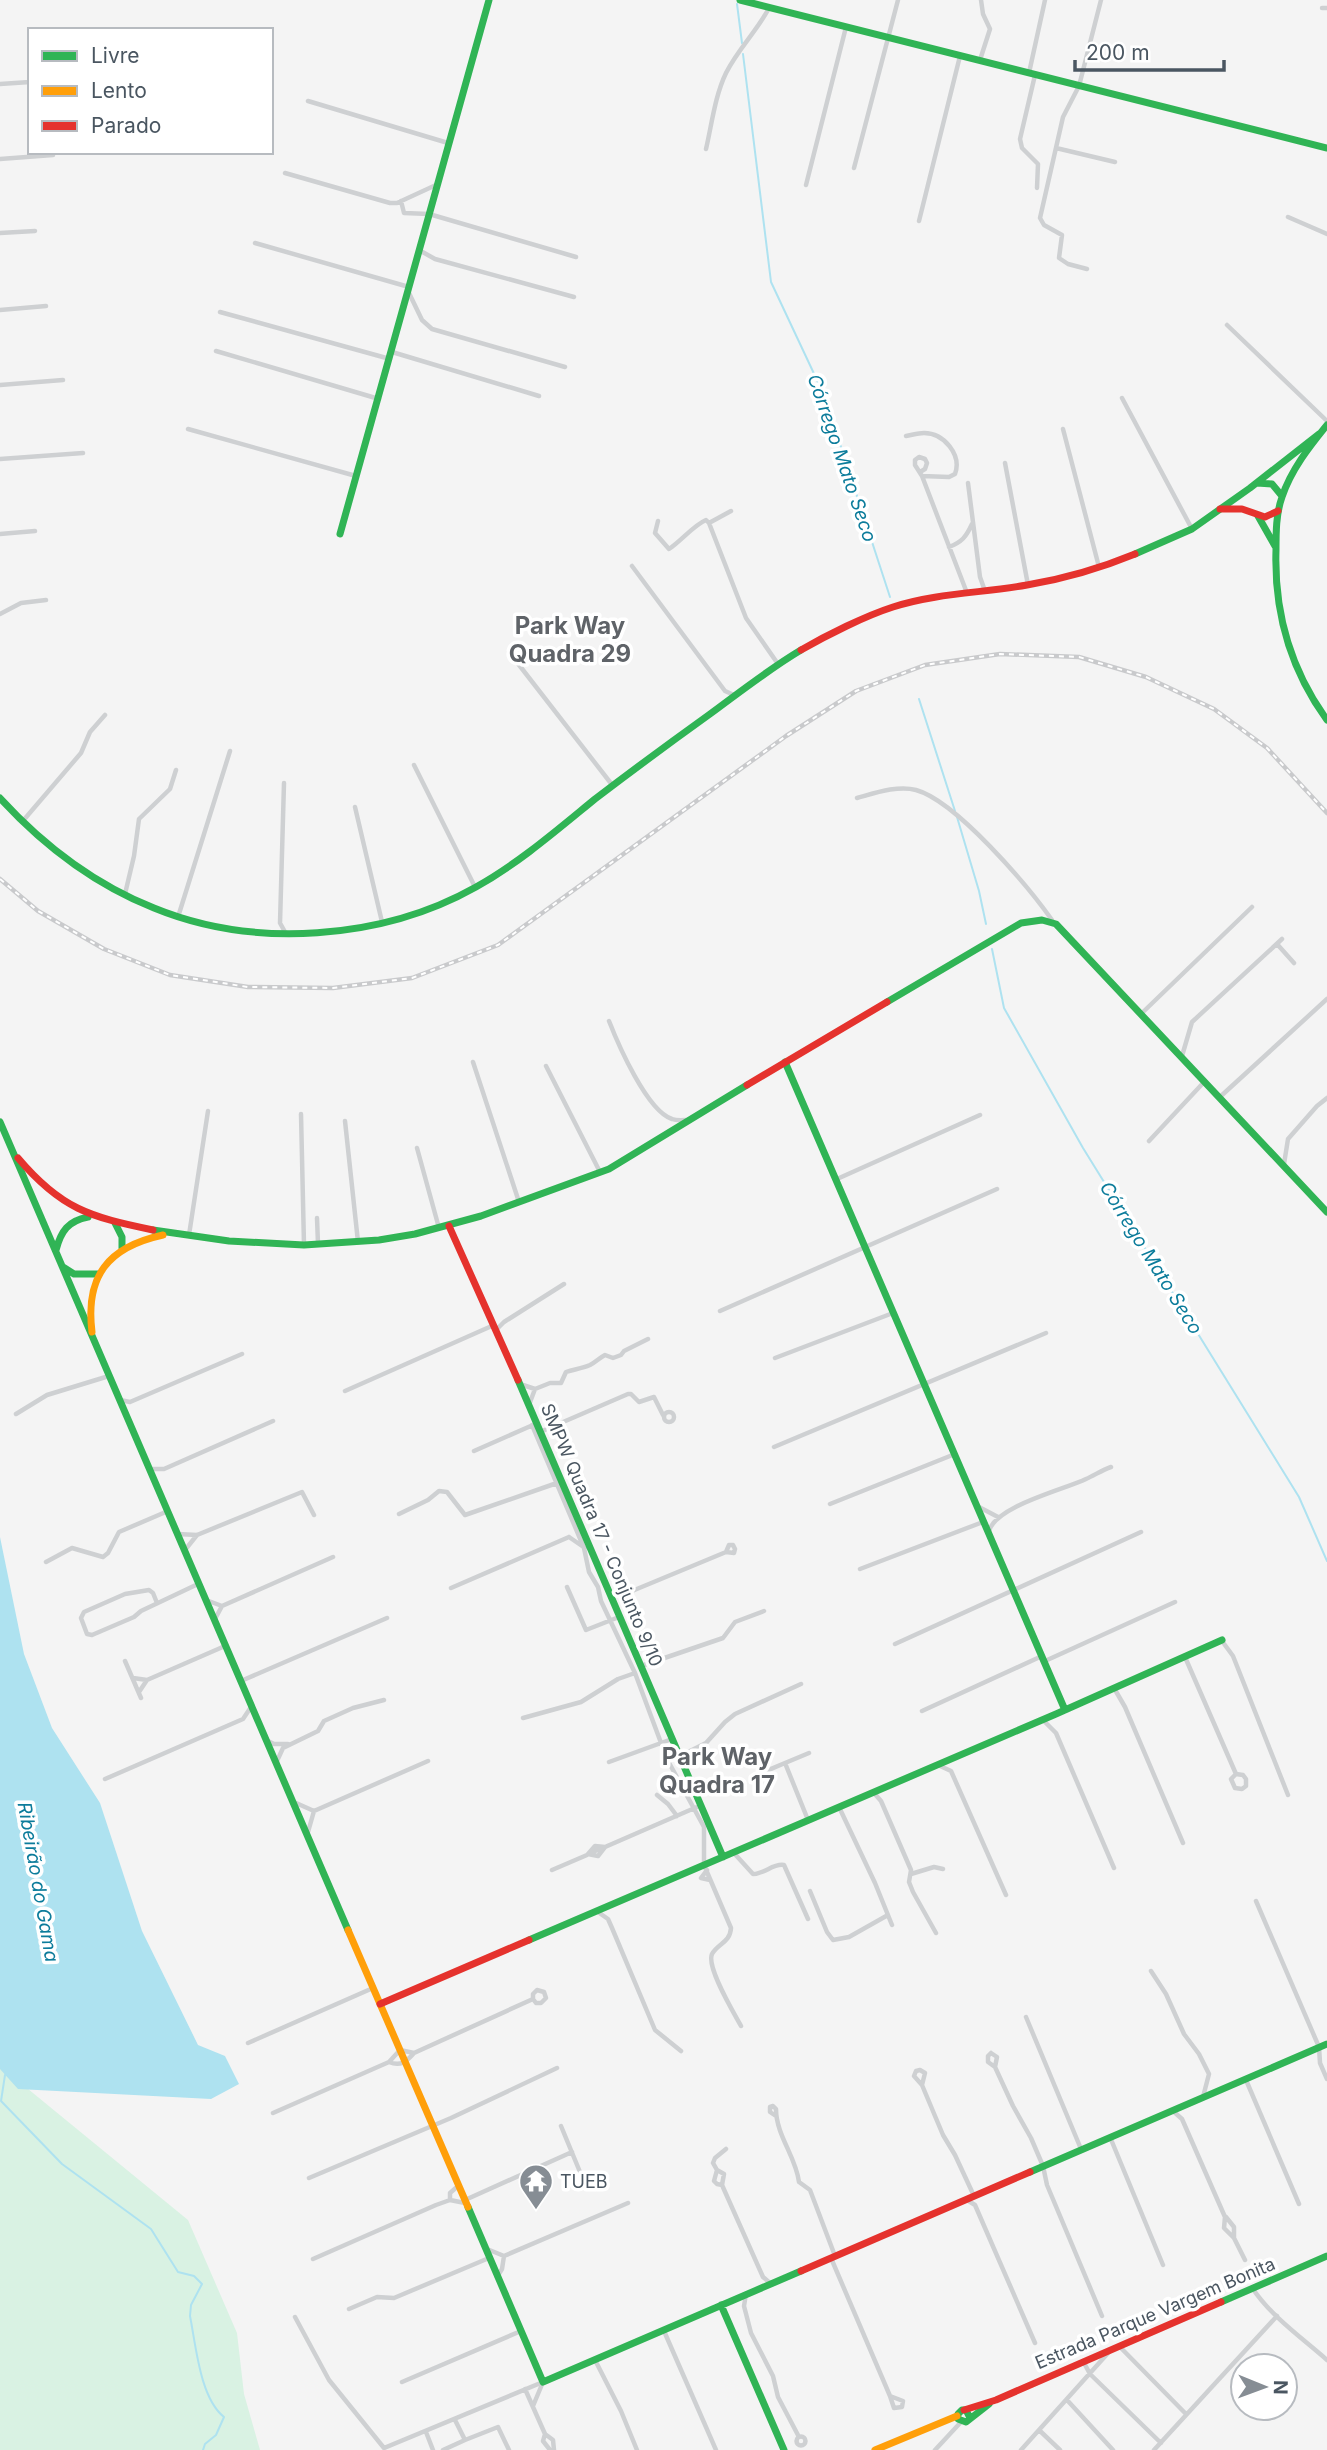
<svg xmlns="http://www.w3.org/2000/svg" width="1327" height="2450" font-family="Inter,sans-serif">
<rect width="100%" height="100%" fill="#f4f4f4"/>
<path fill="#d9f2e3" d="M0,2066L188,2220L237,2333L244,2394L260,2450H0Z"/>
<path fill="#aee2f0" d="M0,1537L24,1654L52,1728L100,1803L142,1931L198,2045L225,2056L239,2084L211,2099L18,2089L0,2069Z"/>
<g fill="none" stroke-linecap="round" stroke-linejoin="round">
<path stroke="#aee2f0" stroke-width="2" d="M737,4L742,43
M743,54L771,282L824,395L890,597
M919,699L955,811
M957,817L979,891L986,924
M992,949L1004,1008L1083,1148L1299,1497L1327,1561
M5,2075L1,2101L62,2164L151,2229L178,2272L194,2276L202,2284L191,2305L190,2316C196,2346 200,2398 224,2417L216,2435L205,2444L203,2450"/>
<path stroke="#ced0d2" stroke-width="4.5" d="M1322,8H1327
M980,60L990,29L983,14L981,0
M1029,73L1045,0
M1035,75L1020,139L1022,148L1038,164L1037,188
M0,84L30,82
M308,101L448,143
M1056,148L1115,162
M706,149C712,123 715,96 726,73C738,49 757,31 769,8
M0,159L53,155
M854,168L898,0
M285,173L390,203H397L436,185
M806,185L846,27
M401,201L404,213L429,214L576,257
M1288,217L1327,234
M919,221L960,56
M0,233L35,231
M255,243L409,287
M419,250L435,259L574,297
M1087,269L1068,264L1059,258L1062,235L1044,225L1040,218L1063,117L1079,86L1101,0
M409,293L422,320L432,329L565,367
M0,310L46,306
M220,312L390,359
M1227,325L1327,421
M216,351L379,399
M392,352L539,396
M0,385L63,380
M1122,398L1192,529
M188,429L356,476
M1063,429L1099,567
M906,436C912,435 918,433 924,433C944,433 962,455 955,474L949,477L922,476
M0,459L83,453
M1005,463L1028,585
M920,472L925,469L927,463L925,459L919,457L915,460V465L922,476L967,593
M968,483L980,577L985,591
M731,511L709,523L746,618L778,664
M658,521L655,533L669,549C681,541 694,525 706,520L709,523
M0,534L35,531
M949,547C962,542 966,537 972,524
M632,566L725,691L734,695
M0,614L21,603L46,600
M509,652L613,786
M414,765L475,887
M284,783L280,923L285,932
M857,798C875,793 898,785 916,790C956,801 1028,886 1052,920
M355,807L382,922
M22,822L81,753L90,732L105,715
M125,894L134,856L139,819L170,789L176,770
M178,917L230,751
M1277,944L1294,963
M1142,1013L1252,907
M609,1021C618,1044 647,1111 672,1119C677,1121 683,1120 688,1120
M1182,1056L1192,1022L1282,939
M473,1062L519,1202
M546,1066L600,1172
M1221,1096L1327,999
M301,1114L304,1245
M345,1121L358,1242
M1149,1141L1205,1081
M417,1148L439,1228
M1284,1164L1288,1139L1317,1106L1327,1098
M837,1179L980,1115
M317,1218L318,1244
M189,1235L208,1111
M720,1311L997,1189
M497,1329L504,1322L564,1284
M775,1358L893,1313
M520,1384L535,1389L550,1383H561L566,1372C574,1369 581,1369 590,1365C596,1362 599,1358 605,1355L613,1358L621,1355L624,1351L648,1339
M345,1391L494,1325
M120,1400L130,1402L242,1354
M529,1405L535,1389
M664 1417a5 5 0 1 1 10 0a5 5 0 1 1-10 0Z
M16,1414L47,1395L109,1376
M532,1425L584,1548L589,1572L598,1587L601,1601L635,1673L667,1759L704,1827V1865L731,1928C730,1943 718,1943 712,1954C706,1967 734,2013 741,2026
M540,1432L628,1394H631L639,1402L654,1397L663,1415
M774,1447L1046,1333
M474,1451L533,1425
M150,1469H164L273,1421
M830,1504L955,1454
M979,1507L998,1517
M399,1514L428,1500L439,1491L447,1492L465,1515L557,1483
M989,1531C996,1506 1063,1490 1086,1479C1095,1475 1102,1470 1111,1467
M178,1534L197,1535L302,1492L314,1515
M569,1537L585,1548
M729,1545H733L735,1549L734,1553L726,1552Z
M185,1550L197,1535
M46,1562L72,1548L103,1557L108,1553L119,1532L168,1511
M860,1569L983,1522
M567,1587L586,1630L619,1617
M451,1588L569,1537
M610,1593L620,1596L726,1552
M206,1600L222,1606
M157,1603L153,1593L149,1590L125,1594L84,1612L81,1618L87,1634L92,1635L134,1617L141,1611L198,1584
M215,1619L222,1606L333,1557
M1222,1641L1233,1656L1288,1795
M895,1644L1141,1532
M1185,1657L1236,1774L1243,1775L1246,1779V1786L1242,1789L1235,1788L1231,1779L1236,1774
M125,1661L141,1698
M1045,1661L1175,1602
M641,1666L723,1638L735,1622L764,1611
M133,1678L147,1680L225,1646
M241,1681L387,1618
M1114,1688L1125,1707L1183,1843
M139,1692L147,1680
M922,1711L1042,1656
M523,1718L581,1702L618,1679L635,1673
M1043,1720L1056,1733L1114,1868
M266,1740L274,1744H288
M680,1756L706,1743L725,1722L735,1714L801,1684
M277,1761L283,1748L318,1731L324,1721L353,1708L384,1700
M609,1762L672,1739
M785,1763L809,1753
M938,1765L951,1771L1006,1895
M759,1774L785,1763L808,1820
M105,1779L243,1719L251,1707
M874,1793L881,1801L911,1870L909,1882L913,1892L936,1933
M657,1795L668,1804L677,1816
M296,1803L314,1811
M839,1807L875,1883L892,1925
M308,1832L314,1811L428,1761
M733,1852L753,1874C765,1874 773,1863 784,1865L808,1919
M588,1854L595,1846L605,1847L697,1807
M552,1870L587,1855L588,1854L605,1847L598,1856L588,1854
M707,1870L701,1878L710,1880
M911,1874L934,1867L943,1869
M810,1891L827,1932L833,1940L849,1937L888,1915
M1256,1901L1319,2047L1320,2063L1327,2079
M598,1912L608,1919L612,1928L655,2030L681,2051
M1151,1971L1166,1994L1184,2034L1199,2054L1209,2074L1203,2097
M1026,2017L1081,2149
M248,2043L373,1988
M991,2053L997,2057L995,2067L1013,2106L1031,2138L1043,2166L1047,2185L1102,2316
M991,2053L988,2056V2062L995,2067
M389,2062L400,2050L414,2053
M1246,2080L1299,2204
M922,2085L914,2076L916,2071L920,2070L925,2073L922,2085L943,2135L955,2155L974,2196
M1173,2111L1182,2119L1225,2217L1224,2228L1234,2238L1245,2260
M273,2113L389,2062C401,2067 407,2061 414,2053L533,1999V1994L537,1990L544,1992L546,1998L541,2003H536L533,1999
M776,2116L770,2112V2107L773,2106L776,2109C776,2135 796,2157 799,2182L810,2190L835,2256
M561,2126L580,2172
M1110,2137L1163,2265
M726,2149L715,2158L713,2163L717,2170L724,2174L722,2185L763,2277L770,2283
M717,2170L714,2181L717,2184L722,2185
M309,2178L451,2118L557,2068
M450,2200V2193L458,2186
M465,2200L572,2152
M967,2200L975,2205L1035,2343
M1226,2217L1234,2227V2237
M487,2249L504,2256L628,2203
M831,2258L890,2396L903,2401L902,2407L894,2408L890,2396
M313,2259L436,2205L450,2200L465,2203
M497,2277L502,2269L504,2256
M1253,2289C1271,2316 1302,2338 1327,2360
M746,2294L744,2306L751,2333L773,2376L778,2397L799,2437
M349,2309L377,2297L394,2298L489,2258
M295,2317L329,2380L384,2448L543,2382
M664,2331L716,2450
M1119,2346L1186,2414
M595,2360L621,2411L637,2450
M1083,2361L1090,2374L1161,2443
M402,2382L521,2331
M525,2389L545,2434L553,2440L554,2450
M1067,2400L1113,2450
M533,2406L543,2382
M455,2420L465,2440L498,2427L509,2450
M1039,2430L1060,2450
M426,2432L433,2450
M545,2434L543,2441L550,2450
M796.5 2441a4.5 4.5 0 1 1 9 0a4.5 4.5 0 1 1-9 0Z
M443,2450L465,2440
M935,2450L961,2422
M1021,2450L1109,2352
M1154,2450L1277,2316"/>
<path stroke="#30b455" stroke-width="7" d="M740,0L1327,148
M1327,425C1309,447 1291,470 1282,497C1276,514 1276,532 1276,550C1274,612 1290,669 1327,720
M1257,483L1272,484L1282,496
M1258,516L1275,546
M340,534L489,0
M1135,554L1192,529L1250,488L1319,434
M0,798C43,845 94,884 154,908C254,949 382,940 476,887C519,863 557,830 595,799C633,770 671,742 710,714C740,692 769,669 801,650
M887,1002L1021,923L1042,920L1056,924L1327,1212
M785,1062L1065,1710
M0,1122L348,1930
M115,1223L122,1237V1248
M153,1230L229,1241L304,1245L379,1240L415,1234L481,1216L609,1169L747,1085
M56,1250C61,1231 68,1221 88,1217
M63,1267L74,1274H99
M518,1380L723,1857
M529,1940L1056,1714L1222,1640
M1030,2172L1327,2044
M468,2207L543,2382L801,2271
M1221,2302L1327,2256
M721,2305L784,2450
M970,2418L966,2410H962L958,2414V2419L966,2422L989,2404"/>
<path stroke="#ff9f0a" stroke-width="7" d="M92,1332C85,1276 108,1247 163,1235
M348,1930L468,2207
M875,2450L957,2416"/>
<path stroke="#e5322d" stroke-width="7" d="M1220,509H1242L1265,517L1278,511
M801,650C827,635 865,616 893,607C936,593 983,593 1027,585C1063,579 1101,568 1135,554
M747,1085L887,1002
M18,1158C61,1209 90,1217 153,1230
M449,1226L518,1380
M380,2004L529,1940
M801,2271L1030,2172
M964,2410L996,2400L1221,2302"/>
<g stroke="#c9cacc" stroke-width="4.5">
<path id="rail" d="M0,879L38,911L104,949L170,975L248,987L333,988L412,978L498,945L786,736L856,691L925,665L1000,654L1079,657L1146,677L1214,709L1267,748L1327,813"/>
</g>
<use href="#rail" stroke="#fff" stroke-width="2" stroke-dasharray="5" stroke-linecap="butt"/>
</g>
<defs>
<g id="temple-pin" transform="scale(1.75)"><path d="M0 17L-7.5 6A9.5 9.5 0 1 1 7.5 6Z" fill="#868d94" stroke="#fff"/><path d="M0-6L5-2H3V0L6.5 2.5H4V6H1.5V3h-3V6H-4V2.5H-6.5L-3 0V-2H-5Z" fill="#fff"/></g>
</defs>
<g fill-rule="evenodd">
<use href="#temple-pin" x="536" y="2181"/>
</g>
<g text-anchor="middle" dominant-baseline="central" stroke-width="7" stroke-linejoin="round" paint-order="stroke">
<g font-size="18" fill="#4a5661" stroke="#fff">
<text transform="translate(602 1535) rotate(67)">SMPW Quadra 17 - Conjunto 9/10</text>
<text transform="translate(1155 2313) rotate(-23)">Estrada Parque Vargem Bonita</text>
</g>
<g font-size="18" fill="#4a5661" stroke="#fff" text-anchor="start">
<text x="560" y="2181">TUEB</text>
</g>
<g font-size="19" font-style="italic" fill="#0c7c9b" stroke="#fff">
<text transform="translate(842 458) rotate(71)">Córrego Mato Seco</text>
<text transform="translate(1151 1258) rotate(58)">Córrego Mato Seco</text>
<text transform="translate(38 1882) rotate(80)">Ribeirão do Gama</text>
</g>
<g font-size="24" font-weight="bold" fill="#5f6368" stroke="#fff">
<text x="570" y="625">Park Way<tspan x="570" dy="28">Quadra 29</tspan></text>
<text x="717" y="1756">Park Way<tspan x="717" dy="28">Quadra 17</tspan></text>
</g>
</g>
<rect x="28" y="28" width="245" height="126" fill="#ffffff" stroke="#b7bbc0" stroke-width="2"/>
<rect x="42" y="51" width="35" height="10" fill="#30b455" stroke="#b7bbc0" stroke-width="2"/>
<text x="91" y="63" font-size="21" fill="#4a5661">Livre</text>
<rect x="42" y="86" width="35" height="10" fill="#ff9f0a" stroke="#b7bbc0" stroke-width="2"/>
<text x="91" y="98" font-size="21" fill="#4a5661">Lento</text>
<rect x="42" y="121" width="35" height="10" fill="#e5322d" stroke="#b7bbc0" stroke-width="2"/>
<text x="91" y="133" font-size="21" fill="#4a5661">Parado</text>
<g transform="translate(1264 2387) rotate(91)"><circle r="33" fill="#ffffff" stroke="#b7bbc0" stroke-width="2"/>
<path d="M0-5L12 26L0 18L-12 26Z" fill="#868d94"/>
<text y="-10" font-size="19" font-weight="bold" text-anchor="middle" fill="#4a5661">N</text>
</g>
<path d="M1075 60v10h149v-10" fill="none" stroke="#4a5661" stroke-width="3.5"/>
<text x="1086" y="60" font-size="21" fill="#4a5661" stroke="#ffffff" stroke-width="5" paint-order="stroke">200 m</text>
</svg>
